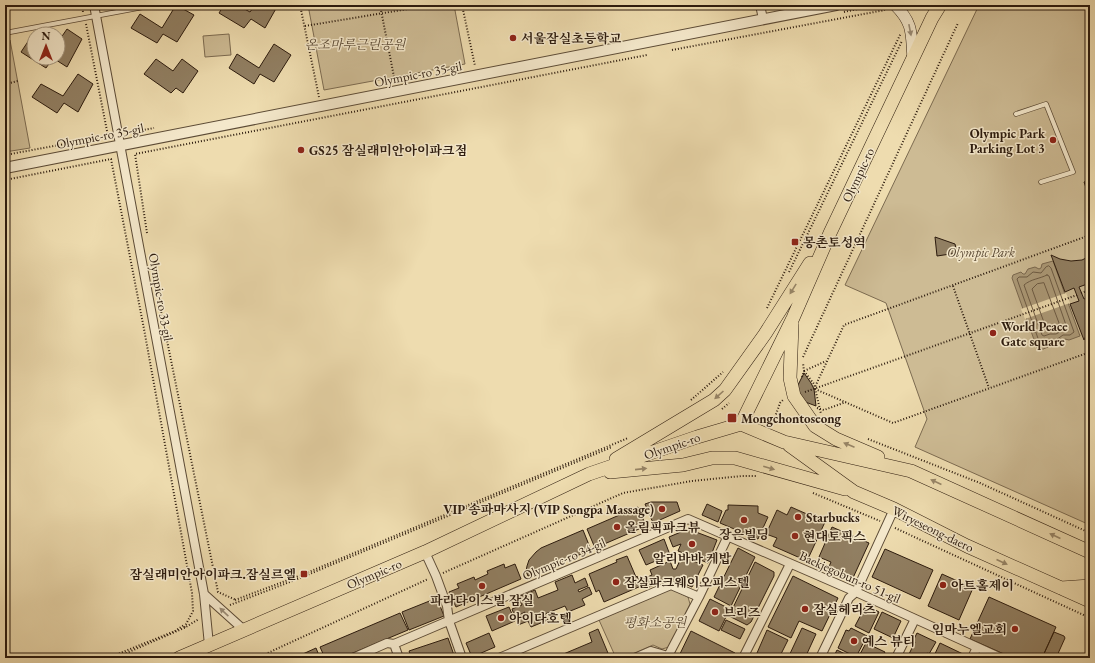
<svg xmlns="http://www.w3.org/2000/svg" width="1095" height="663" font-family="'EB Garamond','Noto Serif KR',serif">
<rect width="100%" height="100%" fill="#eedcaf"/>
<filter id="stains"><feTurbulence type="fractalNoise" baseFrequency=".005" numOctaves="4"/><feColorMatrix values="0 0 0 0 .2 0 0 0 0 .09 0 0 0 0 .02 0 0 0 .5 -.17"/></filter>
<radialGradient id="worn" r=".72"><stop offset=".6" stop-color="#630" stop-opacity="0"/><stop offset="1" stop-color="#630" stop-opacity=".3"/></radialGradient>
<path fill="#cdbb94" stroke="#7c6b51" d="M308,5H454L465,64L324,90Z
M979,5H1090V525L915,447L927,419L886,303L845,285Z
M229,34L231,55L205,57L203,36Z
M10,40L30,148L5,152V41Z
M671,589L688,597L690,604L669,647L662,649L653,645L623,658H616L599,620Z"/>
<path fill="#ac9a78" stroke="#79674e" d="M1053,261L1080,336L1069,340L1065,339L1063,342L1055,345L1050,344L1048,347L1041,350L1037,348L1012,278L1013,275L1021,272L1023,274H1025L1028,269L1035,267L1039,269L1041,268L1042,264Z"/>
<path fill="#eedcaf" d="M1066,293L1070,303L1025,319L1021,309Z"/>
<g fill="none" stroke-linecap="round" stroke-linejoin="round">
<path stroke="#6c5a43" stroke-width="1" d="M1049,266L1051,268L1074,332L1070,335H1063L1056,340H1049L1042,345L1040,344L1017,279L1019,277H1027L1033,272L1041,273L1046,267Z
M1047,275L1049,276L1067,328L1056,334H1050L1044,336L1042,335L1024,285C1031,279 1039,279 1047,275Z
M1044,283L1059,323V325L1053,328H1046L1032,289L1037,284Z"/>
</g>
<path fill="#917f62" stroke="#2c1b0e" d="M176,5L194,15L177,42L163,34L157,43L131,28L140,14L162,28Z
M224,5H237L250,12L255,5H278L265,28L251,19L244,28L219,13Z
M67,29L82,39L67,67L53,58L46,68L21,52L29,40L34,42V58H58V42Z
M274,44L291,55L274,82L260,74L254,84L229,68L237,54L259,68Z
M156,59L173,71L182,59L198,71L183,93L176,88L171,93L144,74Z
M78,74L93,84L78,112L64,103L57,113L32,97L41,84L63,96Z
M1090,180V199L1084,182Z
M935,237L955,244L957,253L937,256Z
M1051,255L1060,259L1071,261L1082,260L1090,256V283L1079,287L1084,299L1090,297V328L1084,340L1070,304L1079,301L1074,288L1065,292Z
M804,373L811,383L814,389L816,406L800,400L796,389Z
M651,502H677L680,511L653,523L645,504Z
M707,504L722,511L718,522L702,515Z
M728,505L758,506V513L768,517L758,539L720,523L726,510H728Z
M638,507L646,526L595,548L587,529Z
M791,507L825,522L807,561L773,546L777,538L766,534L777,510L787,515Z
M832,527L869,543L852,580L828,569L831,562L819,557Z
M688,529L717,540L708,563L678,551L681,544L673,547L669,537Z
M583,530L591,550L528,576L526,571L527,566L529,560L536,552L541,548Z
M664,539L670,555L646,565L639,550Z
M738,548L755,557L731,606L714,597Z
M885,549L933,570L920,599L872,577Z
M627,556L636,577L637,576L641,586L604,602L599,590L596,592L589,574L617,562L616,560Z
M682,556L703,565L692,587L671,578L647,588L643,579L652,575L650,570L670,561L673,569H676Z
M755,562L774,572V576L751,622L747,625L729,616Z
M504,564L505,568L515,564L521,579L456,607L449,592L459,588L457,584L474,577L475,580L488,574L487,571Z
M942,574L973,588L959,620L928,606Z
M572,575L575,583L585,578L588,586L578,590L579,592L589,587L592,594L582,599L585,605L568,612L565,606L545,614L548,620L531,627L528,621L518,625L516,618L525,614V612L515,617L512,609L522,605L518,597L535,590L538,598L558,590L555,582Z
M793,576L838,598L822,631L799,621L791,638L768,627Z
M989,597L1056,627L1042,658H1013L970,639Z
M437,598L444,616L409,630L402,612Z
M710,599L730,609L719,631L699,621Z
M866,605L879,612L869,633L855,626Z
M509,607L515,621L492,631L486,616Z
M882,612L901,621L893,638L874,629Z
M400,613L408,630L341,658H325L320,647Z
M726,620L745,629L740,639L721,630Z
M802,628L816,634L805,658H788Z
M851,628L867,636L856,657L838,648L846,630L849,631Z
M598,629L610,658H554L592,642L589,633Z
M767,630L788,640L779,658H766L757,653Z
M691,631L735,653L733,658H678Z
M1054,632L1064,636L1065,638L1056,658H1042Z
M489,633L495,647L472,657L466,643Z
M917,633L936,642L929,654L927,653L925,658H907L915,642L913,641Z
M448,638L455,658H412L409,651Z
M866,643L885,652L882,658H863L859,656Z
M940,643L963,654L961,658H933Z
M316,648L320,658H294Z
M837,650L853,658H833Z"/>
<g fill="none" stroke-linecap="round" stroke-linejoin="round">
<g stroke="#5c4b36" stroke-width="5.5">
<path id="service" d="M5,33L154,5
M1016,114L1046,104L1073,172L1041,182"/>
</g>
<g stroke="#5c4b36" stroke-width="10">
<path id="minor" d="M94,5L204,594L209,645
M760,5L763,19
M425,552L436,576L447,606L449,621L462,658
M204,594L244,630
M394,644L399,658
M353,658L387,643L394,644L688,519L856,592L1001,658
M499,658L671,585L699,597
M635,658L651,651L668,656
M667,658L699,597L728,536
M743,658L790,564
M820,658L849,598L856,592L894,509
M896,658L915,619
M972,658L977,647"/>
</g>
<g stroke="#5c4b36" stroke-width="12">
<path id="tertiary" d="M5,168L836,5"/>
</g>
<g stroke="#2c1b0e" stroke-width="12">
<path id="secondary" d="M895,5C914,24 911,34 913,59"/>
</g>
<g stroke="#2c1b0e" stroke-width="14">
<path id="primary" d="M792,325L790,378L794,396L815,426L836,439L878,457
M741,424L784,442L911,471L1090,552
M789,445L854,492L894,509L967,546L1090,601
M616,459L714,400L725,390L765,334L810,263
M610,472L683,465L712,458H735L845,489
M1061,588L1090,586
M179,658L425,552L589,474L697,437L741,424L793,318L830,233L932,18L940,5"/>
</g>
<path stroke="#2c1b0e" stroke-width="2" stroke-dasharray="1 2" stroke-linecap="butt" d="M82,5L83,12
M300,5L319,97
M380,5L395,82
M462,5L475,66
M879,5L886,7
M966,6L967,5
M844,12L876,5
M86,24L108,136
M305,26L432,5
M672,50L885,10
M5,84L18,81
M127,133L154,128
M5,155L108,136
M5,180L111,159L144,329L192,593L193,611L184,628
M147,233L135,154L647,55
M789,272L902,41
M953,286L989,388
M1081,293L1090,290
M160,306L218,592L236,600
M767,308L901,33
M803,357L958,23
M804,371L814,384L821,414
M804,371L826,361
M802,377L804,371L803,363
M814,389L844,325L1090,235
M815,389L893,423L1090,352
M805,392L1077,295
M691,400L723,372
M817,408L824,410L846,402
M722,409L729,403
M774,420L780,403L784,399
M868,439L980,483L1090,533
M813,493L880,521
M895,528L1090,618
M443,573L623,493L692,481L742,476H757
M235,600L304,574L628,438
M230,605L300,578L612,447
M108,658L175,631L184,625
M115,658L184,628L199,619
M257,658L428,579"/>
<use href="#service" stroke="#f4e8cb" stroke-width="4"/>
<use href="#minor" stroke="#f4e8cb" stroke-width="8"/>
<use href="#tertiary" stroke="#f4e8cb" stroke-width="10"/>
<use href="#secondary" stroke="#f4e8cb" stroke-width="11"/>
<use href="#primary" stroke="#eedcaf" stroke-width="13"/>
</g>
<defs><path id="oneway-solid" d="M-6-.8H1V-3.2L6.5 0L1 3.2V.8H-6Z"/></defs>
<g fill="#9a8c76">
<use href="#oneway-solid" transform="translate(910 30) rotate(79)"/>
<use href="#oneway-solid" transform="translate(224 612) rotate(-137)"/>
</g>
<g fill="#978567">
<use href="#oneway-solid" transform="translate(793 289) rotate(122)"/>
<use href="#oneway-solid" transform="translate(719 395) rotate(138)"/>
<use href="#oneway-solid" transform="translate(849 445) rotate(-157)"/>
<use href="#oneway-solid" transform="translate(769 468) rotate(16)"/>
<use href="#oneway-solid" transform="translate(641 469) rotate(-6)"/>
<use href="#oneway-solid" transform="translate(936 482) rotate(-155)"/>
<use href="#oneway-solid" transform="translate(1055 536) rotate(-155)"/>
<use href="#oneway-solid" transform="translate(1002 562) rotate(24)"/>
</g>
<g fill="#8f2418" stroke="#f4e8cb" stroke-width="1.5">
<circle cx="513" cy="38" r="4"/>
<circle cx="1053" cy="140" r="4"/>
<circle cx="301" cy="150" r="4"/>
<rect x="791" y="238" width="8" height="8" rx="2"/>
<circle cx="993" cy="333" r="4"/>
<rect x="727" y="413" width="10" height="10" rx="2"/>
<circle cx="662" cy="509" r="4"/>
<circle cx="798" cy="517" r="4"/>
<circle cx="744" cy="520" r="4"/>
<circle cx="617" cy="527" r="4"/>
<circle cx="795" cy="536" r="4"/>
<circle cx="692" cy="544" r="4"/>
<rect x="300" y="570" width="8" height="8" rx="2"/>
<circle cx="616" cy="582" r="4"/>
<circle cx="943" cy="585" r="4"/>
<circle cx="482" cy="586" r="4"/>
<circle cx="805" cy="609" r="4"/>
<circle cx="715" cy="612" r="4"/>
<circle cx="501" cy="618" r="4"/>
<circle cx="1015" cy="629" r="4"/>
<circle cx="854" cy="641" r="4"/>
</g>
<g text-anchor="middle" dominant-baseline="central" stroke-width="3" stroke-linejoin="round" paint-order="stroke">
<g font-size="13" font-weight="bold" fill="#2c1b0e" stroke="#f4e8cb" text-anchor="start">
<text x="521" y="38">서울잠실초등학교</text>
<text x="1045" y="133" text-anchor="end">Olympic Park<tspan x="1045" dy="15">Parking Lot 3</tspan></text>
<text x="309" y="150">GS25 잠실래미안아이파크점</text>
<text x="803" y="242">몽촌토성역</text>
<text x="1001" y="326">World Peace<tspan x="1001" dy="15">Gate square</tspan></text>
<text x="741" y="418">Mongchontoseong</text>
<text x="654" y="509" text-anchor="end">VIP 송파마사지 (VIP Songpa Massage)</text>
<text x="806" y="517">Starbucks</text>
<text x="625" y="527">올림픽파크뷰</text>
<text x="744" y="534" text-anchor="middle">장은빌딩</text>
<text x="803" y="536">현대토픽스</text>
<text x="692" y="558" text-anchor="middle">알리바바 케밥</text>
<text x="296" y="574" text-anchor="end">잠실래미안아이파크.잠실르엘</text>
<text x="624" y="582">잠실파크웨이오피스텔</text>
<text x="951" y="585">아트홀제이</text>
<text x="482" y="600" text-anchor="middle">파라다이스빌 잠실</text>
<text x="813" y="609">잠실헤리츠</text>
<text x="723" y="612">브리즈</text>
<text x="509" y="618">아이다호텔</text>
<text x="1007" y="629" text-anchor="end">임마누엘교회</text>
<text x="862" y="641">예스 뷰티</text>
</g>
<g font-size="13" font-style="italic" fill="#5c4b36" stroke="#f4e8cb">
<text x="355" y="44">온조마루근린공원</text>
<text x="981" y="252">Olympic Park</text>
<text x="655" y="622">평화소공원</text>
</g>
<g font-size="13" fill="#2c1b0e" stroke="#f4e8cb">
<text transform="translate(418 74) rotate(-11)">Olympic-ro 35-gil</text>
<text transform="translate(100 136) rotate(-11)">Olympic-ro 35-gil</text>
<text transform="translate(858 175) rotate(-65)">Olympic-ro</text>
<text transform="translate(161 297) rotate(80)">Olympic-ro 33-gil</text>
<text transform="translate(672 446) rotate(-19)">Olympic-ro</text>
<text transform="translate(933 529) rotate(26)">Wiryeseong-daero</text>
<text transform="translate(564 559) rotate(-23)">Olympic-ro 34-gil</text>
<text transform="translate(374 574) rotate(-23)">Olympic-ro</text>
<text transform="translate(850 577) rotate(24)">Baekjegobun-ro 51-gil</text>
</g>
</g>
<rect width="1095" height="663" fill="none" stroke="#eedcaf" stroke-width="20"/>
<rect x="6" y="6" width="1083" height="651" fill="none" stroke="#2c1b0e" stroke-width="2"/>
<rect x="10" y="10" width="1075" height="643" fill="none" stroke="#2c1b0e"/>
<g transform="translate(46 46)"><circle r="19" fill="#f4e8cb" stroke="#a4967f"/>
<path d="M0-3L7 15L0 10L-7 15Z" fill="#8f2418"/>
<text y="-6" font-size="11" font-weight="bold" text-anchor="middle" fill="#2c1b0e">N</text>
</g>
<rect width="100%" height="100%" filter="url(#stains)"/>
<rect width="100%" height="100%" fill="url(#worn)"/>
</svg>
